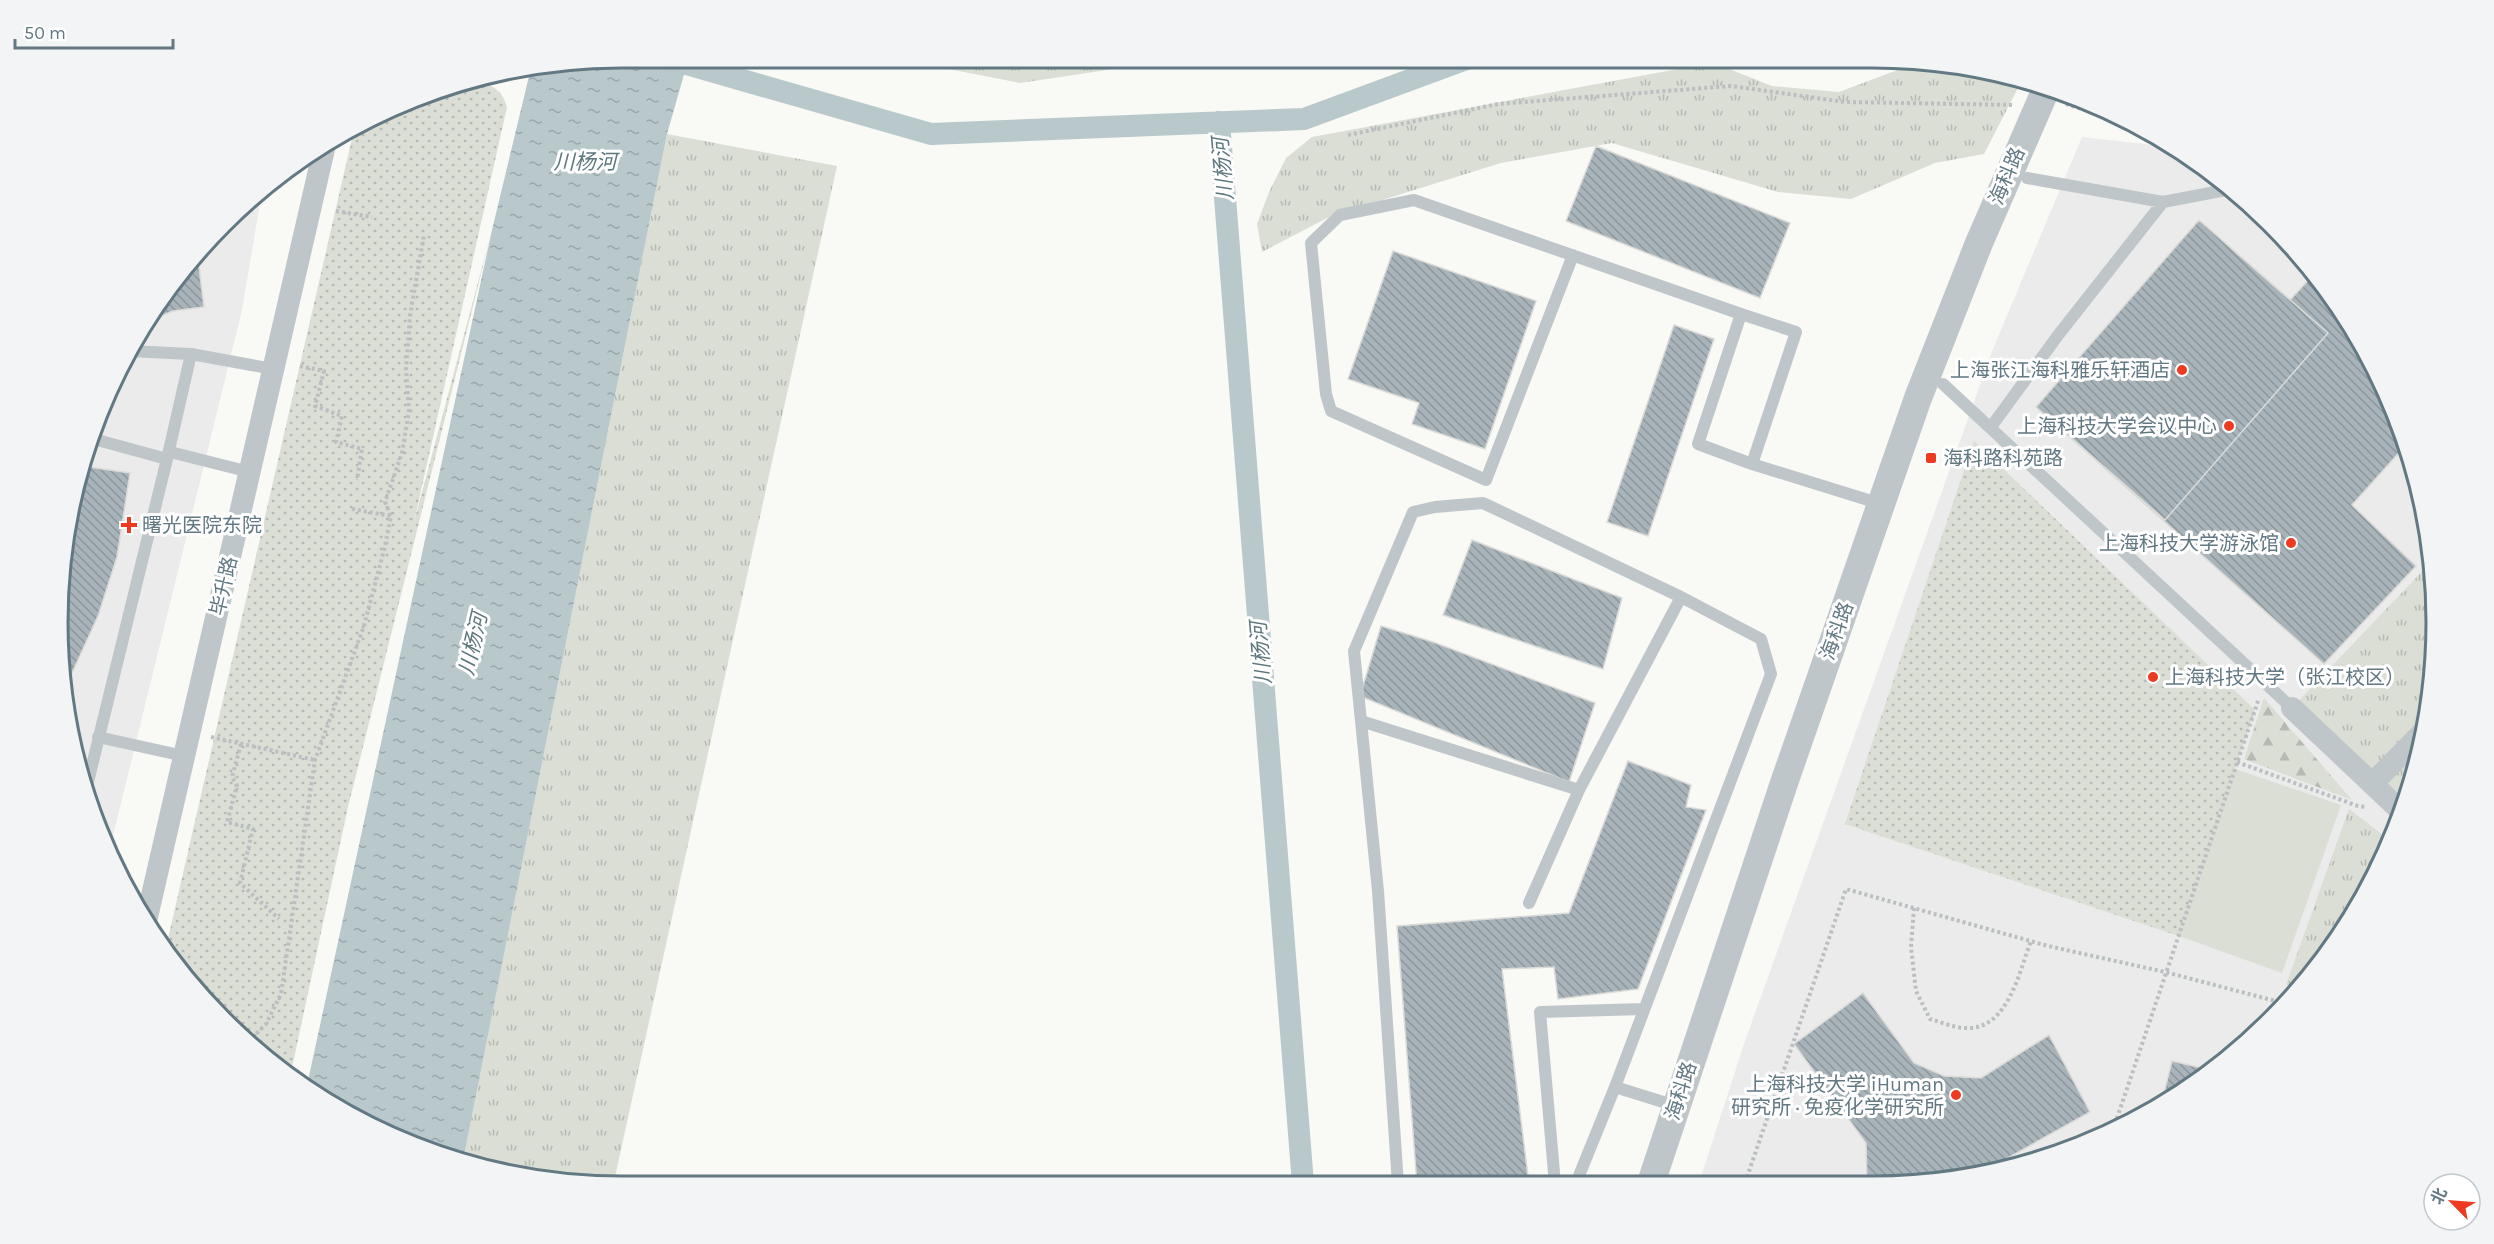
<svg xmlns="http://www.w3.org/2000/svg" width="2494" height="1244" font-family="Karla,'Noto Sans SC',sans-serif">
<defs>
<pattern id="grass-dots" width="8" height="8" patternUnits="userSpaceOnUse" patternTransform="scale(1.5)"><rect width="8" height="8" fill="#daded5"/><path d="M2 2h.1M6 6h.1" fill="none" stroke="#b4b9b2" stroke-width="1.8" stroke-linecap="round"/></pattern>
<pattern id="forest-firs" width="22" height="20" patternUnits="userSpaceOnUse" patternTransform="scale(1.5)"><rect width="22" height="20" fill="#daded5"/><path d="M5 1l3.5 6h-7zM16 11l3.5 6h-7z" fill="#b4b9b2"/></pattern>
<pattern id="park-tufts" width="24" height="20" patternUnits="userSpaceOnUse" patternTransform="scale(1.5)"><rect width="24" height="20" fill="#daded5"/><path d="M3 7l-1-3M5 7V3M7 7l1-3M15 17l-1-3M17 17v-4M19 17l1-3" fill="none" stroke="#b4b9b2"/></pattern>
<pattern id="water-ripples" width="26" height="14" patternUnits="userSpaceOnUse" patternTransform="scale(1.5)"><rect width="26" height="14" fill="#b8c8cb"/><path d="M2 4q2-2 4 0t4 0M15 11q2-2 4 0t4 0" fill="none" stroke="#99a7aa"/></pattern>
<pattern id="building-back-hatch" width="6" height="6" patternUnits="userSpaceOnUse" patternTransform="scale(1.5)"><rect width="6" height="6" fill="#a8b4b9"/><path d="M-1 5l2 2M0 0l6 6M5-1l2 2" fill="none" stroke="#8c979c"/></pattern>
</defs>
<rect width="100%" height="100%" fill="#f9f9f6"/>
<path fill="#eaebea" d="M2082,137L2179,148L2272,223L2342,308L2394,406L2426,512L2437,622L2426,733L2394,839L2320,966L2216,1070L2089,1144L1946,1182L1699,1183L1744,1044L1993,349Z
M262,191L242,310L109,852L62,696L68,511L100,406L152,308Z"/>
<path fill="url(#grass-dots)" d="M477,81C494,86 502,90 507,107L414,522L492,230L348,807L290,1077L223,1022L167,943L353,134L440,87Z
M1974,441L2255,710L2179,936L1845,824Z"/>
<path fill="url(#forest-firs)" d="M2264,698L2352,800L2244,759Z"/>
<path fill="url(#park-tufts)" d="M887,57H1194L1020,83Z
M1919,62L1964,66L2022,80L1984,154L1935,163L1851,199L1778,192L1612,143L1501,163L1331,216L1262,252L1257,224L1269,192L1286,158L1312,137L1705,64L1729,69L1772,86L1839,92Z
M667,134L837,166L613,1186L511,1176L463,1161Z
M2431,562L2437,622L2426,733L2402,812L2292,708Z
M2349,809L2392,842L2320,966L2298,988L2286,985Z"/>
<path fill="#daded5" d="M2235,769L2341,805L2282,973L2179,936Z"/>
<path fill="url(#water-ripples)" d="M622,57H689L667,134L463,1161L405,1144L306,1090L492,230L530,72Z"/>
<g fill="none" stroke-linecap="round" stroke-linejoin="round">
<path stroke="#b8c8cb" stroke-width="22" d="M662,57L931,134L1304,119L1472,57
M1219,122L1303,1184"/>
</g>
<path fill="url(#building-back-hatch)" stroke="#dbdbd9" stroke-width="1.5" d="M1596,146L1790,223L1760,298L1566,221Z
M2199,220L2290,300L2314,274L2342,308L2394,406L2406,445L2352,505L2416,566L2324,664L2036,407Z
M2199,220L2328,333L2165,520L2036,407Z
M1393,251L1536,301L1485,449L1412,424L1419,403L1348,379Z
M198,259L204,307L173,311L144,323L152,308Z
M1674,325L1714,339L1648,536L1607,522Z
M82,466L130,473L117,557L98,616L62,695L68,511Z
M1472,540L1622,598L1603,669L1443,615Z
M1381,626L1433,642L1595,703L1569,782L1360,696Z
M1628,761L1691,785L1686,807L1706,810L1638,989L1558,999L1554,967L1502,969L1529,1184H1417L1397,926L1569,913Z
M1863,993L1914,1063L1944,1076L1981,1078L2049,1035L2090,1112L1981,1173L1946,1182H1867L1866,1143L1794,1044Z
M2172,1061L2215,1071L2162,1101Z"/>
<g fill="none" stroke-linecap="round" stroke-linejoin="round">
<path stroke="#babfc1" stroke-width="4" stroke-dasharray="3 3" stroke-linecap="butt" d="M2066,104L2110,118L2126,120
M1348,135L1498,104L1731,86L1845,102L2015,105
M336,211L372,217
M300,366L324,371L315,406L342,416L336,442L362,449L357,480
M352,509L391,516
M211,737L315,760
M241,744L232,777L237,786L227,822L253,829L240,883L279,919
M2237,762L2358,806L2366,807
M1914,908L1911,947L1916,991L1930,1019C1941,1022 1954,1028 1966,1028C2008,1030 2019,972 2031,941
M248,1042L266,1024L281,994L315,760L364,626L385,546L391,516L385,502L402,453L409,411L406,369L410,316L424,235
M2113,1130L2259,698
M1745,1183L1846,889L2048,946L2165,972L2283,1003"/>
<path stroke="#bfc6c9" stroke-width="12" d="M2027,178L2163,202
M1573,255L1486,480L1331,411L1326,394L1311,243L1340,215L1414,200L1741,314
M129,351L191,354L167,459
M191,354L273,369
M1943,384L2292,708
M1991,427L2059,334L2163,202L2231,189
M170,452L250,472
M1752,464L1796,332L1741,314L1698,444L1752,464L1881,504
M1361,721L1579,790
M98,737L184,756
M88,782L167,459L90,438
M1529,903L1579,790L1681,597
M1576,1183L1615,1087
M1398,1184L1378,891L1354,651L1413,512L1435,507L1483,503L1681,597L1761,639L1771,674L1615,1087L1676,1106
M1555,1184L1540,1012L1643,1009"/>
<path stroke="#bfc6c9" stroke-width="22" d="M2292,708L2402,812
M2372,784L2427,728
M147,917L324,149"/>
<path stroke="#bfc6c9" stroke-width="28" d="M1651,1183L1784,783L1918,398L1979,243L2047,87"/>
</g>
<g fill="#ee3a21" stroke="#fff" stroke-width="2">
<circle cx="2182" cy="370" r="6"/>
<circle cx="2229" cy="426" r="6"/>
<rect x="1925" y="452" width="12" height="12" rx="3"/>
<path d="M126 516h6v6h6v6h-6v6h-6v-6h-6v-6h6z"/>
<circle cx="2291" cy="543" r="6"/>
<circle cx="2153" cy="677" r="6"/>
<circle cx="1956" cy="1095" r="6"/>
</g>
<g text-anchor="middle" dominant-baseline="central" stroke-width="6" stroke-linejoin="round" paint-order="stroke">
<g font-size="20" fill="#627983" stroke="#fff">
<text transform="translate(2007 176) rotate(-67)">海科路</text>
<text transform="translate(224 586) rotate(-77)">毕升路</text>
<text transform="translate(1837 631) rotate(-70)">海科路</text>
<text transform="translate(1681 1091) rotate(-72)">海科路</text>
</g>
<g font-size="20" fill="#627983" stroke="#fff" text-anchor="end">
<text x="2170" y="370">上海张江海科雅乐轩酒店</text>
<text x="2217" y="426">上海科技大学会议中心</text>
<text x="1943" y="458" text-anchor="start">海科路科苑路</text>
<text x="142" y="525" text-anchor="start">曙光医院东院</text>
<text x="2279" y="543">上海科技大学游泳馆</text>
<text x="2165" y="677" text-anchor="start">上海科技大学（张江校区）</text>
<text x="1944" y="1084">上海科技大学 iHuman<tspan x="1944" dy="23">研究所 · 免疫化学研究所</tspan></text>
</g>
<g font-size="21" font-style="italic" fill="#5d787d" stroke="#fff">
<text x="585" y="162">川杨河</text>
<text transform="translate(1223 169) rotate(-95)">川杨河</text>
<text transform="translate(473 644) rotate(-77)">川杨河</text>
<text transform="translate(1261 653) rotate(-95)">川杨河</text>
</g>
</g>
<path d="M0 0H2494V1244H0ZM622 68H1872A554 554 0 0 1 2426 622V622A554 554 0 0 1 1872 1176H622A554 554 0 0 1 68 622V622A554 554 0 0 1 622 68Z" fill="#f2f4f5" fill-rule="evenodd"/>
<path fill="none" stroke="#627983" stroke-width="3" d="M622 68H1872A554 554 0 0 1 2426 622V622A554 554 0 0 1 1872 1176H622A554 554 0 0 1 68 622V622A554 554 0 0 1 622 68Z"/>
<g transform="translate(2452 1202) rotate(295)"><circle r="28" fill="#ffffff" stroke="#c0c9cd" stroke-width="1.5"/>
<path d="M0-4.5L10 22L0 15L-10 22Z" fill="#ee3a21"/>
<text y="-9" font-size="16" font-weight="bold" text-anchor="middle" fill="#627983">北</text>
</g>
<path d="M15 39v9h158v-9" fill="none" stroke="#627983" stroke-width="3"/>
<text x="24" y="39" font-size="18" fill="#627983" stroke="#ffffff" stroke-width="4.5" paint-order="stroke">50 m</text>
</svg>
